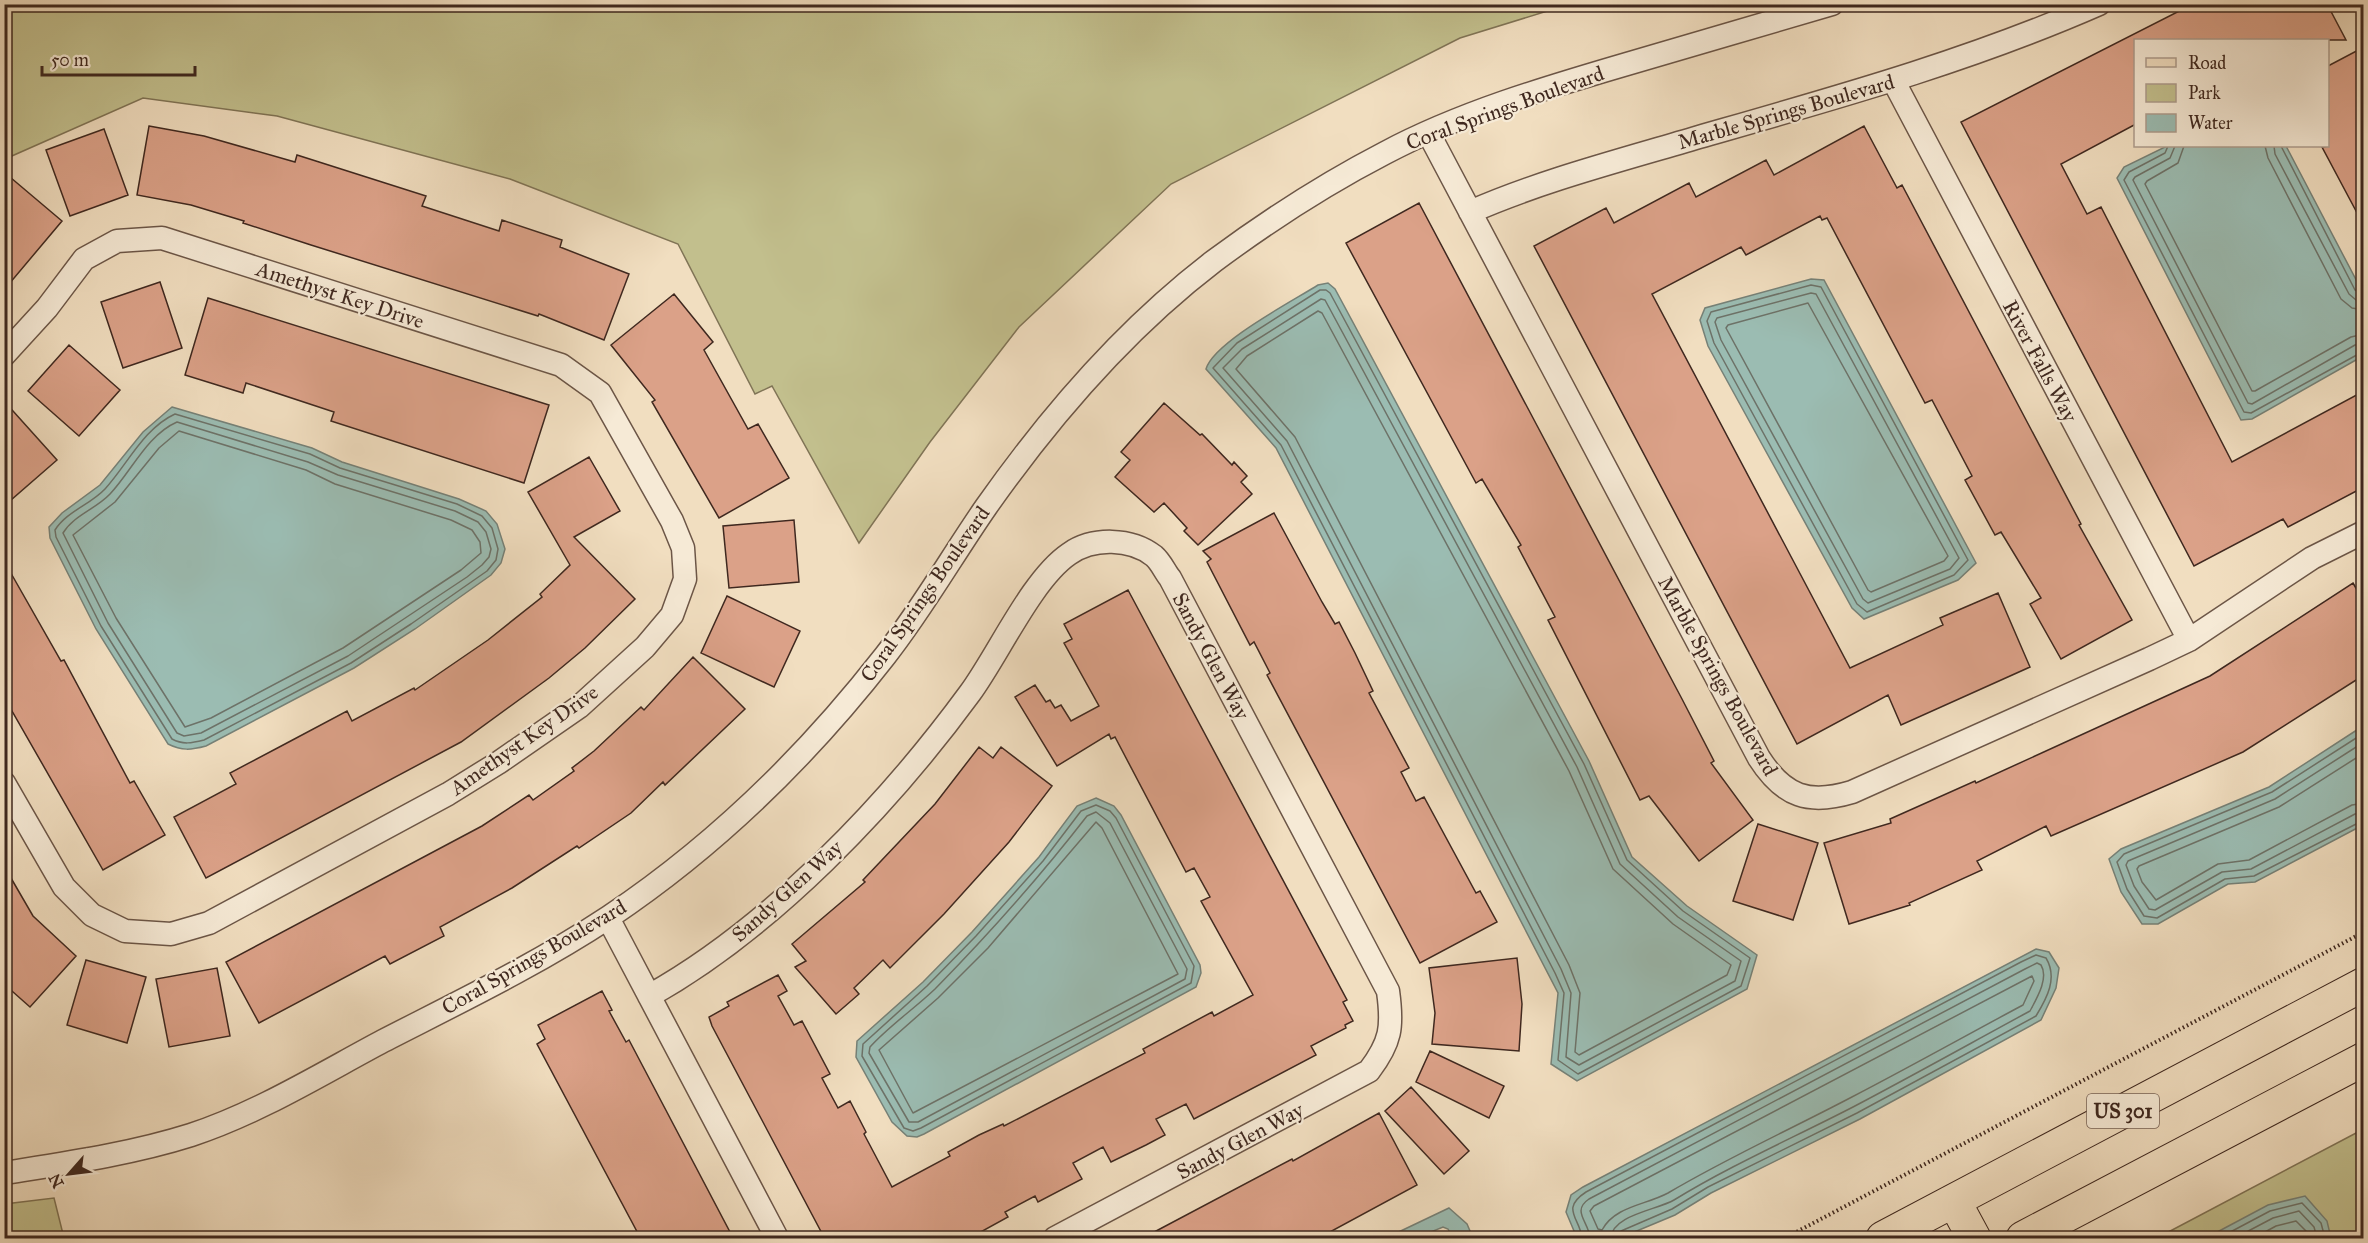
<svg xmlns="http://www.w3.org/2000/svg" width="2368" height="1243" font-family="'IM FELL Great Primer',serif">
<rect width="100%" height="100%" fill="#f1dec0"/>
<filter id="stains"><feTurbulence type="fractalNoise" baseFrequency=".00333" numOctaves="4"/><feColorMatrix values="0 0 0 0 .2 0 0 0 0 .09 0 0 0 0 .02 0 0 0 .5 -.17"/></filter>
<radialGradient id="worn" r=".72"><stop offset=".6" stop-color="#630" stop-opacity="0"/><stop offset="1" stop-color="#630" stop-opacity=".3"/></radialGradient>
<path fill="#c2bf8d" stroke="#807456" stroke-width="1.5" d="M5,4H1567V5L1460,38L1171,184L1019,327L930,442L859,543L772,386L755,394L678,244L510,179L277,116L143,98L5,159Z
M2358,1132L2363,1186V1238H2157Z
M54,1198L64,1238H5V1204Z"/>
<path fill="#9bbcb2" stroke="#768177" stroke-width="1.5" d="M2167,146H2286L2363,293V356L2252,419L2241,420L2117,178L2124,167Z
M1811,279L1824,280L1976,563L1958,580L1864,619L1852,608L1708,346L1700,320L1705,308Z
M1328,283L1335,289L1589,761L1632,857L1687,906L1757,955L1747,989L1577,1081L1551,1064L1558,993L1276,448L1206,369C1214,342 1293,301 1318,285Z
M172,407L312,448L342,462L459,499L486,511L497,524L505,549L501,563L491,575L415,629L354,668L206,746C191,750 182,751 168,744L96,629L50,538L49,527L62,513L100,485L143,432Z
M2363,726V825L2255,882L2228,884L2158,924H2142L2121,892L2109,859L2121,849L2269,787Z
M1096,798L1114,806L1121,815L1200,965L1201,973L1196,987L924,1134L917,1137L907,1136L892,1122L856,1057L857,1041L923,982L972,932L1039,857L1077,806Z
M2036,949L2049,952L2059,968L2056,988L2041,1020L1860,1119L1711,1193L1675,1215L1620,1238H1577L1566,1212L1571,1195L1583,1187Z
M2305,1196L2327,1221L2331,1238H2206L2268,1205Z
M1449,1208L1467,1224L1473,1238H1453L1448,1229L1443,1227L1416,1238H1386Z"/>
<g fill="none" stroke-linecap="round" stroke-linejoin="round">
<path stroke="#6d7268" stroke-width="1.5" d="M2168,146L2165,153L2129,172L2124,180L2244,412L2251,413L2364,351
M2175,146L2170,158L2135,177L2133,180L2248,403L2252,404L2355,345L2364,343
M2184,146L2178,163L2147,181L2145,184L2252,391H2255L2351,337L2364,334
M2265,146L2268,158L2341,299L2352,308L2364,310
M2274,146L2275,154L2349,294L2356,300L2364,301
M2281,146L2355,290L2364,294
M1811,285L1821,287L1968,560L1954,575L1867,612L1857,604L1714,343L1707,321L1711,312Z
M1320,290H1326L1330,293L1584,764L1627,860L1683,911L1750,958L1741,986L1578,1074L1558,1060L1564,993L1555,973L1281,445L1213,368L1237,343Z
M1811,293L1816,294L1959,558L1950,569L1868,603L1863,599L1721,340L1715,322L1717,318Z
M1321,299L1325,300L1577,767L1620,864L1678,917L1741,961L1735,981L1579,1065L1566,1057L1571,993L1561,969L1287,441L1223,368L1242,349Z
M1808,303L1948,556L1944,561L1871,592L1868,590L1726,328L1728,325Z
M1318,311L1322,313L1569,771L1613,869L1673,924L1731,965L1727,975L1579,1055L1575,1052L1580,993L1569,965L1295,437L1236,369L1247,356Z
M175,414L310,454L340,468L457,504L482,516L492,528L498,549L496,560L487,571L411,624L351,663L204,740C192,743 183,745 172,739L101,626L56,537L55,530C67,511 90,505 105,489C127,465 144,428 175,414Z
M177,422L308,462L338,475L455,511L478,522L486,532L491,549L489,557L482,565L467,577L348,656L201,733L184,736L177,733L108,623L63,533C74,515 96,509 110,494C131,472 147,435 177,422Z
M179,431L306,470L335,484L451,520L472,530L480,542L481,553L461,570L343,648L211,718L185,727L116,618L73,535L115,502L159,448Z
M2364,733L2272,792L2124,854L2117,862L2127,889L2144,916L2157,918L2225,879L2254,876L2364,820
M2364,742L2275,799L2128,861L2126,865L2134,886L2149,909L2155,910L2222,872L2251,869L2355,814L2364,812
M2364,753L2279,807L2139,866L2137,869L2142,882L2156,900L2218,864L2249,860L2352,805L2364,803
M1096,805L1110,811L1116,818L1194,966L1191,983L921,1128L913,1131L904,1128L862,1056L863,1044L927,986L976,936L1043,861L1081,811Z
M1096,812L1110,823L1187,969L1185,979L918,1122H909L869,1053L870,1047C889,1026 914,1009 935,989C989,934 1039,878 1087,816Z
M1096,822L1102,828L1178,974L913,1113L879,1050L938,998L988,948Z
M2032,976L2034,981L2023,1005C1965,1036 1908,1068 1850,1098C1789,1130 1727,1158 1668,1193C1646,1205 1615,1206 1602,1230L1598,1229L1590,1211L1594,1206Z
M1582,1238C1580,1218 1560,1209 1586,1192L2021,962L2036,955L2046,958C2058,978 2047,998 2036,1016L1857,1113L1708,1187L1672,1209L1621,1231L1618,1238
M1590,1238C1589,1222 1571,1211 1589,1199L2025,969L2037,963L2041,965C2049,978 2037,998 2030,1011C1971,1043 1912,1076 1853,1107C1793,1138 1731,1165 1674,1200C1657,1210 1612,1215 1611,1238
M2219,1238L2270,1211L2302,1203L2321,1223L2325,1238
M2235,1238L2273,1218L2299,1211L2314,1227L2317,1238
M2254,1238L2276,1226L2296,1221L2306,1231L2308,1238"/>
</g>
<path fill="#dba188" stroke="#3f281f" stroke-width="1.5" d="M2193,4H2327L2346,40H2136V124L2061,164L2087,214L2101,207L2232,462L2364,391V487L2288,527L2283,519L2194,566L1961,122Z
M2364,47V226L2322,147L2328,146V66Z
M149,126L204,136L295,162L297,155L426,196L422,206L499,231L502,220L562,240L560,247L629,274L604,340L539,314L538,316L311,245L243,223L244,221L191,205L137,195Z
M1864,126L1897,188L1902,185L2081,524L2079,525L2132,620L2061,659L2030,604L2041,598L2001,532L1995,535L1965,480L1972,476L1932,400L1925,403L1827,218L1822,220L1820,216L1746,255L1741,247L1652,294L1850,668L1943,625L1940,618L1998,593L2030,667L1901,725L1888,695L1797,744L1534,246L1606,208L1614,223L1689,183L1696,197L1766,160L1774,175Z
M104,129L128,195L70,216L46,150Z
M4,172L62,221L4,290Z
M1419,203L1682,699L1714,761L1711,763L1753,820L1699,861L1649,796L1640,800L1548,620L1555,617L1518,547L1521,545L1482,479L1476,483L1346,243Z
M160,282L182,348L123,368L101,302Z
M674,294L713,342L704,350L748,429L758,424L789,478L719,518L652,402L655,400L611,345Z
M208,298L549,405L524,483L331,421L334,412L246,383L243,393L185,375Z
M69,345L120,390L79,436L28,391Z
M4,401L57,460L4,506Z
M1164,403L1200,435L1202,434L1232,465L1234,462L1247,476L1241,482L1252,494L1198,545L1184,531L1187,528L1164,503L1154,512L1115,477L1130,460L1121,452Z
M589,457L620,511L574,537L635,599L585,648L549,678L461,742L206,878L174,817L236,784L230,773L285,744L347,711L352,721L414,688L415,690L488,640L542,597L540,594L570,565L528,492Z
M1274,513L1322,602L1335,624L1339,622L1355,653L1373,691L1369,693L1409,768L1401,772L1416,801L1424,797L1476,893L1480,891L1497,922L1420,963L1267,675L1270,673L1254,642L1250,645L1207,562L1211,559L1203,551Z
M794,520L799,582L729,588L723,526Z
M4,561L61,661L64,660L130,783L134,781L165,835L103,870L4,697Z
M2353,583L2364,602V675L2243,752L2051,836L2046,826L1977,861L1982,870L1909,903L1910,905L1849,924L1824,843L1891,823L1890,819L1975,781L1976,783L2210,676Z
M1128,590L1347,1000L1343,1002L1353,1021L1345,1025L1346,1028L1311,1046L1316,1055L1194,1119L1186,1104L1156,1119L1165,1135L1146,1145L1111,1162L1103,1147L1073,1163L1082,1179L1038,1202L1035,1196L1005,1212L1008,1217L968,1239H825L712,1026L709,1017L729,1006L727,1002L778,975L787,991L778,996L794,1025L802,1021L830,1074L822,1078L838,1108L850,1101L866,1132L864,1134L892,1187L950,1156L948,1152L979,1135L1003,1124L1004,1126L1145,1053L1143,1049L1212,1012L1214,1016L1253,995L1201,901L1210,897L1194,868L1186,872L1115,737L1111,739L1109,734L1057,766L1015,697L1035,685L1046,702L1050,700L1055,708L1061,705L1071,721L1099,706L1064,643L1072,639L1064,624Z
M727,596L800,631L774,687L701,653Z
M693,657L745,709L665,785L663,782L631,813L579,848L577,846L512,888L440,927L444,936L390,964L385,956L259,1023L226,962L482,826L529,795L533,800L574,771L572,768L594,751L641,707L644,710Z
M979,747L993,758L1001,747L1052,786L1009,842L944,914L890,968L883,960L854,988L859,994L836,1014L795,967L806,961L792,944L865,882L863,880L935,804Z
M1758,824L1818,843L1793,920L1733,901Z
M4,866L33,916L76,956L30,1007L4,984Z
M1517,958L1522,1004L1519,1051L1432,1044L1435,1013L1429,968Z
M86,960L146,977L127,1043L67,1025Z
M217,968L230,1036L169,1047L156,979Z
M602,991L612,1010L609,1011L626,1042L629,1040L731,1234L721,1239H641L537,1044L545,1039L538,1025Z
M1430,1051L1504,1086L1489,1118L1416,1082Z
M1411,1087L1469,1151L1444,1174L1385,1111Z
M1379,1113L1417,1185L1317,1239H1141L1292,1159L1293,1161Z"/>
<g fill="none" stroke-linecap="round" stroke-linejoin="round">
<g stroke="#6c5647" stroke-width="25">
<path id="minor" d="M1893,80L2189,640
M1429,134L1759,758C1784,797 1809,805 1852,792L2149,659L2189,640L2312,558L2364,532
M1470,212C1543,180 1622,160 1699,137C1835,98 1969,61 2099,4
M4,355L47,308L84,259L117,241L162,238L561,365L600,393L672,521L683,548L685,579L672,615L645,647L579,707L498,763L448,794L209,923L171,934L125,931L92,915L64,887L4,783
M608,918L777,1238
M649,996C771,928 888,805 970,693C998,655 1032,579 1069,554C1093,537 1131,538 1154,556C1161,562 1165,572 1170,578L1388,991C1393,1027 1391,1042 1369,1071L1055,1238
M4,1173C67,1163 131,1154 191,1135C258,1113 321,1074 383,1041C459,1002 538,964 609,917C715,846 807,756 885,656C922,609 952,556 986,507C1050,416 1125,329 1214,261C1268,221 1325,184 1385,153C1460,113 1545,88 1627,64C1695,44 1764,24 1832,4"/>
</g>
<g stroke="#3f281f" stroke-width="35">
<path id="primary" d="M1954,1201L1974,1238
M1883,1238L2364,984
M2023,1238L2364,1059"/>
</g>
<path stroke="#3f281f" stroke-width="4" stroke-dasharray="1.5 3" stroke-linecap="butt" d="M1785,1238L2364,932"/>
<use href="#minor" stroke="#f6ead6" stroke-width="22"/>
<use href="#primary" stroke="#f1dec0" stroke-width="33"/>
</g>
<g text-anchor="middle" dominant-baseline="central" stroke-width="4.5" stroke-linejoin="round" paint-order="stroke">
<rect fill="#f6ead6" stroke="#766256" stroke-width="1.5" x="2087" y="1094" width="72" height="34" rx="4.5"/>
<g font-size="20" font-weight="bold" fill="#3f281f">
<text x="2123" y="1111">US 301</text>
</g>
<g font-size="21" fill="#3f281f" stroke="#f6ead6">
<text transform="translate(1505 108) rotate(-20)">Coral Springs Boulevard</text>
<text transform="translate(1786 112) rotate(-16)">Marble Springs Boulevard</text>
<text transform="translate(340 295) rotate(18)">Amethyst Key Drive</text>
<text transform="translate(2040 361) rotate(62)">River Falls Way</text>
<text transform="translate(925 594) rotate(-55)">Coral Springs Boulevard</text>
<text transform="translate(1211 656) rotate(62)">Sandy Glen Way</text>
<text transform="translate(1718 676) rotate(61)">Marble Springs Boulevard</text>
<text transform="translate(524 740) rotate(-35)">Amethyst Key Drive</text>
<text transform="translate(787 891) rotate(-42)">Sandy Glen Way</text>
<text transform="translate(534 957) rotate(-30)">Coral Springs Boulevard</text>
<text transform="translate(1240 1141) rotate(-28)">Sandy Glen Way</text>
</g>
</g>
<rect width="2368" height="1243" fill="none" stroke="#f1dec0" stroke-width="24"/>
<rect x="6" y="6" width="2356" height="1231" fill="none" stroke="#3f281f" stroke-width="3"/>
<rect x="12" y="12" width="2344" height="1219" fill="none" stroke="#3f281f" stroke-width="1.5"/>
<rect x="2134" y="39" width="195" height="108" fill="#f6ead6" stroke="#ad9c8d" stroke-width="1.5"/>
<rect x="2146" y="58" width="30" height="9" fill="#f1dec0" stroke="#ad9c8d" stroke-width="1.5"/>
<text x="2188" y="69" font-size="18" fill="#3f281f">Road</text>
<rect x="2146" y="84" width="30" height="18" fill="#c2bf8d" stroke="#ad9c8d" stroke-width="1.5"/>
<text x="2188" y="99" font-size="18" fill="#3f281f">Park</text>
<rect x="2146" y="114" width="30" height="18" fill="#9bbcb2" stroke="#ad9c8d" stroke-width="1.5"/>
<text x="2188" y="129" font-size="18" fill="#3f281f">Water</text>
<g transform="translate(69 1174) rotate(242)" stroke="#f6ead6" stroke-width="4.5" paint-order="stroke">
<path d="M0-4.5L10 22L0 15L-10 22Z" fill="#3f281f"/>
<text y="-9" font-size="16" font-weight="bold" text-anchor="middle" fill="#3f281f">N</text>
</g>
<path d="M42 66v9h153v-9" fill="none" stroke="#3f281f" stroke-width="3"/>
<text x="51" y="66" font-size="18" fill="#3f281f" stroke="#f6ead6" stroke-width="4.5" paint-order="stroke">50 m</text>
<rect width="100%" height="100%" filter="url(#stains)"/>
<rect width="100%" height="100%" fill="url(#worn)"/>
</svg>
